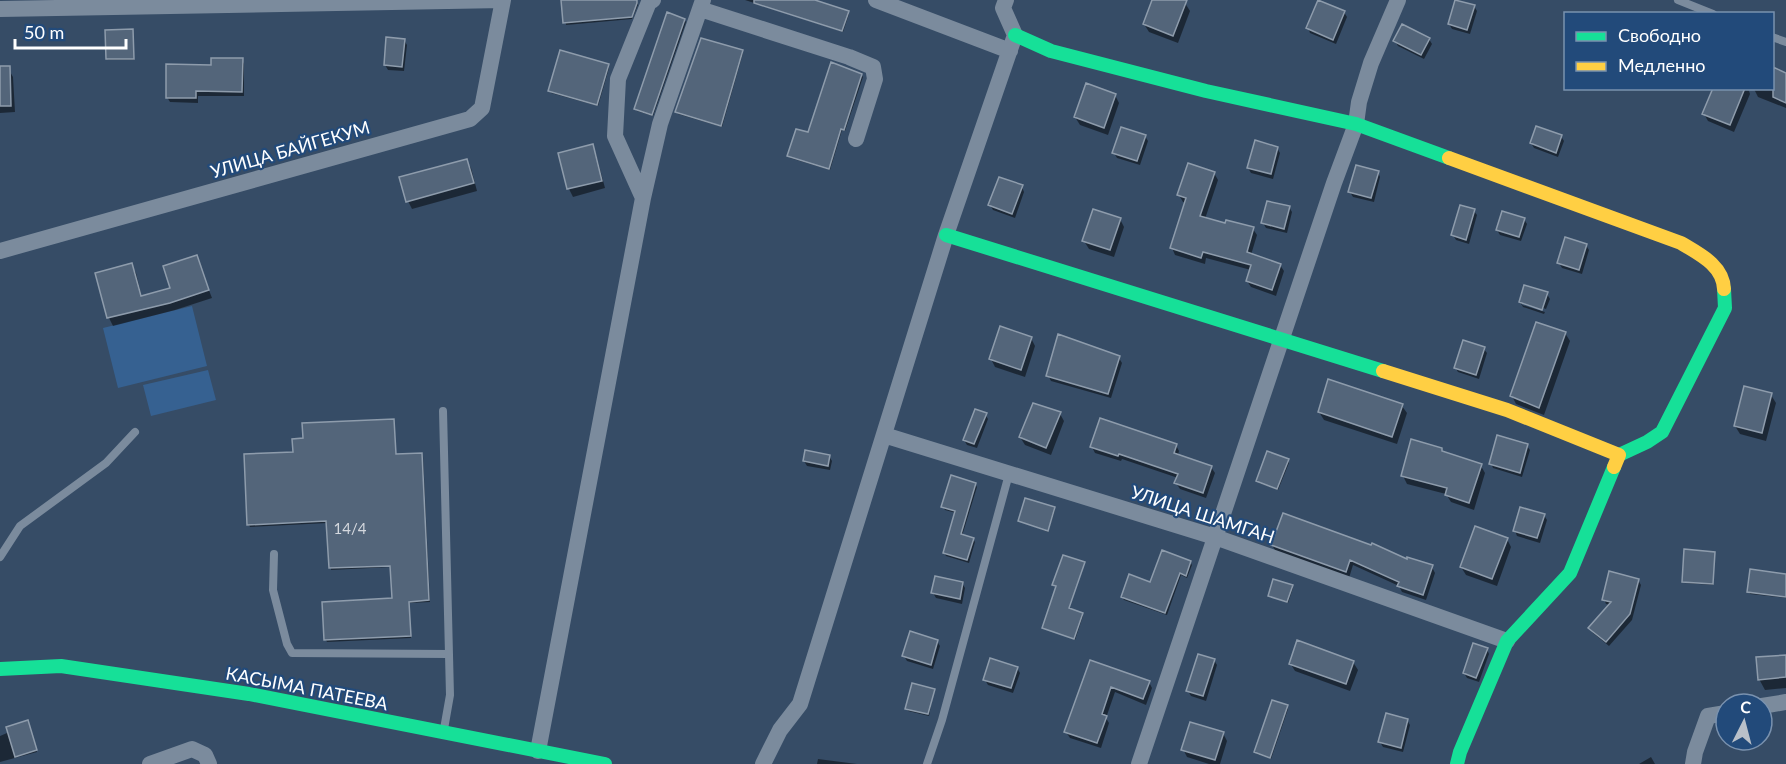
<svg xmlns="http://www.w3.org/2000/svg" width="1786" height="764" font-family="Lato,sans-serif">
<rect width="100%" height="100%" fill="#364c66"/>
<path fill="#366191" d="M192,306L207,366L118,388L103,328Z
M208,370L216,400L151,416L143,385Z"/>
<path fill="#0007" d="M563,0H637L638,5L632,19L566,25Z
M745,0H810L849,14L843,32Z
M1153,0H1177L1185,3L1190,11L1178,43L1149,32L1144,24Z
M1457,0L1474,6L1477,11L1470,34L1452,29L1449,24Z
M1344,12L1347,17L1336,44L1310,33L1308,28Z
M684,20L686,22L653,116L637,111L635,109Z
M133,31L134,60H108L107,58Z
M1429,39L1432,44L1424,59L1398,46L1395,41Z
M404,40L407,45L404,71L388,70L385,65Z
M742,51L743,53L722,127L678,114L677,112Z
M242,60L244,64V96H198V103L170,102L167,97L212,66Z
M608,66L609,68L598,106L551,93L550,91Z
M1772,69L1786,74V108L1758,97L1754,89L1772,88Z
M0,70H9L13,77L15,112L0,113Z
M861,75L863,77L845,131L842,130L830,170L790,158L789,156Z
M1714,88H1748L1750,94L1734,132L1708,121L1704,114Z
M1115,95L1119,103L1108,135L1080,125L1075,117Z
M1145,136L1148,141L1140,165L1117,158L1114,153Z
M1561,136L1564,141L1558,157L1534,148L1531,143Z
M592,146L596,154L605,188L573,197L569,189L560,154Z
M1277,148L1280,153L1273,179L1251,173L1248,168Z
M466,161L471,168L477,191L412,209L408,201Z
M1378,172L1380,177L1374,202L1353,197L1350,192Z
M1214,173L1218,180L1205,219L1226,225L1253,229L1257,235L1251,255L1280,265L1284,271L1276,296L1251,287L1247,281L1251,270L1206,258L1205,264L1175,255L1172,248L1186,203L1183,202L1179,195Z
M1022,187L1024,192L1015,218L993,210L990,205Z
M1289,207L1292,212L1287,233L1266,228L1263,223Z
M1474,211L1477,215L1469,244L1456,240L1453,235Z
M1120,219L1124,227L1114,257L1089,249L1084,241Z
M1524,219L1527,224L1521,241L1500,235L1497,230Z
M1586,245L1589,250L1582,274L1562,268L1559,263Z
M196,257L212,298L175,310L113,326L109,318L97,274L131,265L136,273L142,298L172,289Z
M1547,294L1550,299L1546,309L1522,301V305L1545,312L1544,314L1523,307L1520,302Z
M1565,333L1570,341L1544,415L1516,404L1512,396Z
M1031,338L1035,346L1025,377L995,367L991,359Z
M1484,349L1487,353L1479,379L1458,372L1455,367Z
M1119,358L1122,363L1111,398L1051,381L1048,375Z
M1771,395L1776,403L1766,441L1740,434L1735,426Z
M1402,406L1407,413L1397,444L1324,420L1319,412Z
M985,414L988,419L977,448L967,445L964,440Z
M1060,414L1064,421L1051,455L1025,445L1020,437Z
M393,421L396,456L422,454L423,456L430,602L409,603L411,638L327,642L326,640L393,600L391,567L331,570L328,523L250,527L249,525L295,454Z
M1176,445L1179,451L1178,455L1211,467L1215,473L1206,498L1180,489L1176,483L1178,478L1122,459L1121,461L1095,453L1092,447Z
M1527,446L1530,450L1522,477L1493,468L1491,463Z
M1441,449L1444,454L1481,466L1485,473L1474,510L1451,502L1446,494L1407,484L1403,476Z
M829,456L832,461L830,470L807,466L804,461Z
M1288,461L1289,463L1278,490L1259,483L1258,481Z
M975,484L977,487L962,536L973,539L975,542L969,563L946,556L944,553L956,513L945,510L943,507Z
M1054,508L1055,510L1048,532L1019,521Z
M1544,515L1547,520L1540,543L1517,536L1515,531Z
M1507,539L1511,547L1497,586L1466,575L1461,567Z
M1272,545L1408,561L1432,567L1435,573L1426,600L1402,592L1399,586L1353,565L1349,578L1276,552Z
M1714,553L1713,585L1684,583L1683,581Z
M1064,556L1065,615L1082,614L1083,616L1075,640L1044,628L1057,587L1054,584Z
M1190,562L1192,565L1187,578L1181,575L1167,615L1124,600L1122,597Z
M1786,575V598L1750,594L1749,592Z
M1638,580L1641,585L1632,620L1609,646L1593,633L1590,628L1610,605L1606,604L1604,599Z
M962,583L965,588L962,604L936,598L933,593Z
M1292,586L1293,588L1288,603L1269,596Z
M937,641L940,646L933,669L907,661L904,656Z
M1487,649L1489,654L1479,682L1467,678L1464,673Z
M1786,656V688L1765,690L1759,679Z
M1214,660L1217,665L1206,701L1191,696L1188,691Z
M1091,662L1149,682L1152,688L1146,705L1115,692L1106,718L1109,723L1101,748L1070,738L1066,732Z
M1353,662L1358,670L1350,691L1295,671L1290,663Z
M1017,668L1020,673L1013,693L988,685L985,680Z
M934,690L929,716L908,711L907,709Z
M1287,707L1288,709L1271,759L1257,754L1255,752Z
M1407,720L1410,725L1403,752L1383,747L1380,742Z
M28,724L37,752L0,762V736Z
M1223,733L1227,741L1220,764H1209L1187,757L1183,749Z
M1651,757L1655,764H1639Z
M818,759L857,764H817Z"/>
<path fill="#53657a" stroke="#8e9cac" stroke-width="1.5" d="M561,0H637V3L632,17L563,23Z
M754,0H815L849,11L842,31L754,3Z
M1152,0H1187L1173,36L1143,24Z
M1318,0L1345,11L1333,40L1306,28Z
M1455,0L1475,5L1467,30L1448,24Z
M667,12L685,19L652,115L634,109Z
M1402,24L1430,38L1421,55L1393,41Z
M133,29L134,59H106L105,30Z
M386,37L405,39L402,67L384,65Z
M701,38L743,50L721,126L675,112Z
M560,50L609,64L597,105L548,91Z
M211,58H243L242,92L196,91V98H166V64L211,65Z
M831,62L862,74L844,130L841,129L829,169L787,156L796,129L808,132Z
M0,66H10L11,106H0Z
M1773,67L1786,73V103L1773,97Z
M1086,83L1116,94L1104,128L1074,117Z
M1713,88H1745L1730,125L1702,114Z
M1536,126L1562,135L1556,153L1530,143Z
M1121,127L1146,135L1137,161L1112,153Z
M1255,140L1278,147L1271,174L1247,168Z
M593,144L602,181L567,189L558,153Z
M467,159L474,183L406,202L399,177Z
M1188,163L1215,172L1200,216L1225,223L1226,220L1254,227L1247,252L1281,264L1272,290L1246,281L1251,265L1203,252L1201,258L1170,248L1186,198L1177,195Z
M1356,165L1379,171L1371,198L1348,192Z
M999,177L1023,185L1012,214L988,205Z
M1267,201L1290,206L1284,229L1261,223Z
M1460,205L1475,209L1466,240L1451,235Z
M1093,209L1121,218L1110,250L1082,241Z
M1502,211L1525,218L1519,237L1496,230Z
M1565,237L1587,244L1579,270L1557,263Z
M197,255L209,290L170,303L107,318L95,273L132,263L141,296L170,288L163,266Z
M1524,285L1548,292L1542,310L1519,302Z
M1536,322L1566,332L1539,408L1510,396Z
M1000,326L1032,337L1021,370L989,359Z
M1058,334L1120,356L1108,394L1046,376Z
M1463,340L1485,347L1476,375L1454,368Z
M1328,379L1403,404L1392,437L1318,412Z
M1744,386L1772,393L1762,433L1734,426Z
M1033,403L1061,412L1046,448L1019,437Z
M975,409L987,413L974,444L963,440Z
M1100,418L1177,444L1174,453L1212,466L1203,493L1174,483L1178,474L1119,454L1118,456L1090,447Z
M394,419L396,454L422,453L429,600L409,602L411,636L324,640L322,602L392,598L390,566L329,568L326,521L247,525L244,454L293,452L292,439L303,438L302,423Z
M1497,435L1528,444L1520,473L1489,464Z
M1411,439L1442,448V451L1482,464L1469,503L1445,495L1447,488L1401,476Z
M805,450L830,455L828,466L803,461Z
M1267,451L1289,459L1277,489L1256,481Z
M951,475L976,483L961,534L974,538L967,560L943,553L955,511L941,507Z
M1025,498L1055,507L1048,531L1018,521Z
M1520,507L1545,514L1537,538L1513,531Z
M1283,513L1371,545L1372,543L1407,559V557L1433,565L1423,595L1397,586L1399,582L1350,560L1346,572L1271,545Z
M1475,526L1508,538L1492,579L1460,567Z
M1684,549L1715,552L1713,584L1682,582Z
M1162,550L1191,561L1186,576L1180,573L1165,613L1121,597L1129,574L1150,582Z
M1063,555L1085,562L1069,608L1083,613L1074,639L1042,628L1056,586L1052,585Z
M1750,569L1786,574V597L1747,592Z
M1609,571L1639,579L1630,614L1606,642L1588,628L1611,602L1602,600Z
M935,576L963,582L960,599L931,593Z
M1273,579L1293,585L1287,602L1268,596Z
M910,631L938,640L931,665L902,656Z
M1297,640L1354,661L1346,684L1289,664Z
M1473,643L1488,648L1476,678L1463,673Z
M1198,654L1215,659L1203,696L1186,691Z
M1786,655V677L1758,680L1756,657Z
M990,658L1018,667L1011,688L983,680Z
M1090,660L1150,681L1143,699L1111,687L1102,714L1107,716L1097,743L1064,732Z
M912,683L935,689L928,714L905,709Z
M1272,700L1288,705L1270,758L1254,752Z
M1386,713L1408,719L1401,748L1378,742Z
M28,720L37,750L15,757L6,727Z
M1190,722L1224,732L1215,760L1181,750Z"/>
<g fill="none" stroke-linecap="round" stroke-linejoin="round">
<path stroke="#7b8b9d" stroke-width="8" d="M1678,0L1713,14
M1772,37L1786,42
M443,411L450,695L444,729
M274,554L273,590L287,644L292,653L449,654
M0,557L20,526L106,463L135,432
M927,764L942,720L1009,474"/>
<path stroke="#7b8b9d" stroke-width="16" d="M876,0L1010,51
M0,9L503,0
M700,9L849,57L873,67L875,79L856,139
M643,198L615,136L618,79L649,2L653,0
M0,251L470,119L482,108L503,0
M884,435L1215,537L1507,641
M1762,706L1786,702
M538,751L643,198L660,124L703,0
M150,764L192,749L205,755L209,764
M763,764L780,730L800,704L946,235L1015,35L1003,8L1006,0
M1139,764L1334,183L1356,124L1359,102L1371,63L1398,0
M1693,764L1695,752L1708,716L1726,713"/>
<path stroke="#16e098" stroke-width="14" d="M1015,35L1051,51L1206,91L1356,124L1449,158
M946,235L1383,371
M1619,455L1647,442L1662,432L1725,308L1724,289
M0,669L61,666L249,694L605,764
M1457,764L1460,752L1507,641L1570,573L1614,467"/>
<path stroke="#ffcf43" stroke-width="14" d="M1449,158L1681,243C1699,254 1723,265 1724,289
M1383,371L1507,410L1619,455L1614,467"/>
</g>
<g text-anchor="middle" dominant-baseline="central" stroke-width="4.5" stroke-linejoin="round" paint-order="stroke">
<g font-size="15" fill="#d4d8de">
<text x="350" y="528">14/4</text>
</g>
<g font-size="18" fill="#fff" stroke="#224a7a">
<text transform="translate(290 149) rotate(-16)">УЛИЦА БАЙГЕКУМ</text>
<text transform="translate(1203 514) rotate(18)">УЛИЦА ШАМГАН</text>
<text transform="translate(307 688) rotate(11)">КАСЫМА ПАТЕЕВА</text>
</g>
</g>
<rect x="1564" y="12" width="210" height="78" fill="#224a7a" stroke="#7a92af" stroke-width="1.5"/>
<rect x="1576" y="32" width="30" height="9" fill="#16e098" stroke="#7a92af" stroke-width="1.5"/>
<text x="1618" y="42" font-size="18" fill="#ffffff">Свободно</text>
<rect x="1576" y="62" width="30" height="9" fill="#ffcf43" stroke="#7a92af" stroke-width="1.5"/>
<text x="1618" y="72" font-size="18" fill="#ffffff">Медленно</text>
<g transform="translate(1744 722) rotate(6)"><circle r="28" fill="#224a7a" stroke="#7a92af" stroke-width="1.5"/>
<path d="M0-4.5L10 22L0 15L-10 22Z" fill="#b9c0c9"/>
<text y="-9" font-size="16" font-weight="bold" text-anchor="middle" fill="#ffffff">С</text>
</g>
<path d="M15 39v9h111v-9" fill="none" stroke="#ffffff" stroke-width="3"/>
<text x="24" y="39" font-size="18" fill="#ffffff" stroke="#224a7a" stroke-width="4.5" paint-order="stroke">50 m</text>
</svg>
